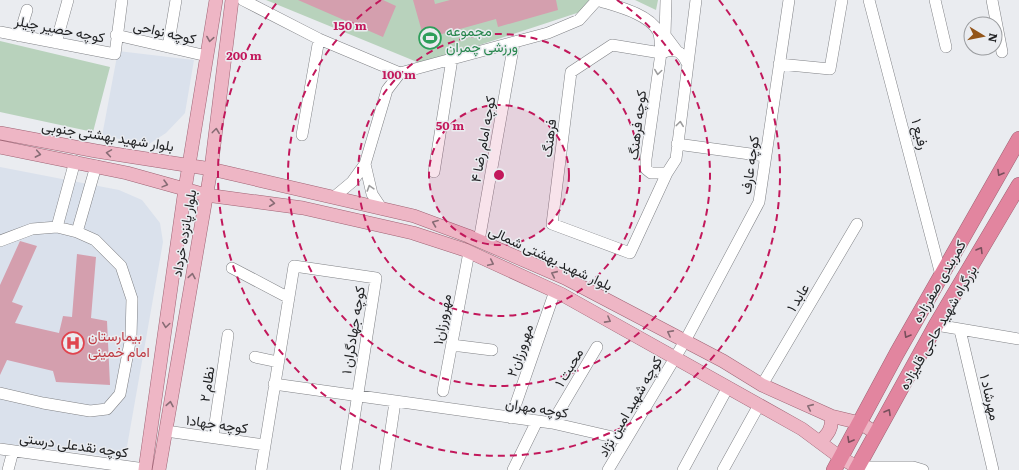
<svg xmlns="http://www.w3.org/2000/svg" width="1019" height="470" font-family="Literata,Vazirmatn,serif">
<rect width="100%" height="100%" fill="#eaecf0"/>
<path fill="#dae1ec" d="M118,51L194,60L185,113L166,133L149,144L102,136Z
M0,167L119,190L142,200L160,223L163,242L125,458L0,443Z"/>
<path fill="#b8d2bc" d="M266,0H589L580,12L422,64Z
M635,0H658L656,10Z
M0,41L110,67L93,132L0,112Z"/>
<path fill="#d49fae" d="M298,0H383L396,6L383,37Z
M413,0H434L435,4L450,0H556L558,10L498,27L496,19L424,39Z
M20,241L37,246L12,302L23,306L15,323L59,333L63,316L72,317L77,254L96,257L91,318L107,321L110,385L56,382L53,371L7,360L0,375V285Z"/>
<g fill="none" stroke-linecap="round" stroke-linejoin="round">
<g stroke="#808286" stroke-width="12">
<path id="minor" d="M243,0L319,39L400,73L548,33L579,20L597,0
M597,0C615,6 648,13 658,31C661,37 660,46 661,53L612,45L571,72L552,224L630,253L667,173
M666,0L665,35L677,51
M869,0L941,275
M935,0L946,47
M992,0L1002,52
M0,32L115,54L122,0
M116,35L207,56
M19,36L27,10
M56,43L68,0
M168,47L176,0
M687,63C681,50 675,48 661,53L646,159V169L651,173H667L676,159L696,0
M779,64L830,69L842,0
M302,135L319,39
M677,144L765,156
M365,164L372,194L382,209
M434,172L452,59
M334,197L352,182L365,164L387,90L400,73
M57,227L75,161
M77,232L96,166
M0,241L32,229L57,227L77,232L95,240L121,266L132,299L131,337L120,394L107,409L90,411L43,403L0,393
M479,241L514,43
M232,268L289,298
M936,325L1019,339
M960,330L993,470
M452,345L492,350
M255,357L278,362
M274,384L552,423L626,440
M762,385L857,224
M443,391L469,252
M511,418L555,291
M552,423L597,347
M166,431L265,445
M213,437L228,335
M0,449L145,469
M857,467H913L923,470
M8,470L13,451
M261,470L294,266L376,278L346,470
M385,470L395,402
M513,470L537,421
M608,470L685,341L759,202L789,0
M683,470L728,387
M723,470L759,405"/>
</g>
<g stroke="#9f6374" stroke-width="14">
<path id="major" d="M0,133L96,151L211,169L414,216L468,236L565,278L723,361L762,385L831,416L860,423L876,433
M0,147L127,173L206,195L303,208L413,233L465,250L561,294L802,429L841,458L857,467
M820,442C828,434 833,428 831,416
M145,470L185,189L216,0
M159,470L211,169L232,0"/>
</g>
<g stroke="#9f6374" stroke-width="16">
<path id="highway" d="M834,470L897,353L1019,139
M856,470L936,325L1019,185"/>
</g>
<use href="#minor" stroke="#fff" stroke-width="11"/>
<use href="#major" stroke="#eeb6c5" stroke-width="13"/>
<use href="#highway" stroke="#e2859f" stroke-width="15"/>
</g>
<defs><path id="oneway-chevron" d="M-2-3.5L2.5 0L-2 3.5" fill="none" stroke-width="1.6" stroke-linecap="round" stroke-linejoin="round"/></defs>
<g stroke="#886c75">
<use href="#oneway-chevron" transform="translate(210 39) rotate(99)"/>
<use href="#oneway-chevron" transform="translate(216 131) rotate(-83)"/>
<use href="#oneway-chevron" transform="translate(109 153) rotate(-171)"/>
<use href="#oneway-chevron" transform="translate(38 154) rotate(11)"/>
<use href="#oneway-chevron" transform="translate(165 184) rotate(15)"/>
<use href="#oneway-chevron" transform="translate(272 203) rotate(6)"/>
<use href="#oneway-chevron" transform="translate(435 223) rotate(-159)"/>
<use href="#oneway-chevron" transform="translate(491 263) rotate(25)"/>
<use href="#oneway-chevron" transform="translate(554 274) rotate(-156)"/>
<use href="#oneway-chevron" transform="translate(192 276) rotate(-80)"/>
<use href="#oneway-chevron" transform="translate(608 320) rotate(29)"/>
<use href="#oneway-chevron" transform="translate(166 325) rotate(98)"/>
<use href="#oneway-chevron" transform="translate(670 333) rotate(-152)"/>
<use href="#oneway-chevron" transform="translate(170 404) rotate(-80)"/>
<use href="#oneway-chevron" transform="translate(810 407) rotate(-156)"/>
</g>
<g stroke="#9c9c9d">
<use href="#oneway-chevron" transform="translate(658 72) rotate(98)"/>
<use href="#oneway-chevron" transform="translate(680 124) rotate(-83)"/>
<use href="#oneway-chevron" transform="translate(370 188) rotate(-107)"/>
</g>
<g stroke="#784f5c">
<use href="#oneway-chevron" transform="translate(1000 173) rotate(120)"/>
<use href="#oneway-chevron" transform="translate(980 250) rotate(-59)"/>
<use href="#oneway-chevron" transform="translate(907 335) rotate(120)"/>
<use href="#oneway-chevron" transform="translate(888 412) rotate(-60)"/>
<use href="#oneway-chevron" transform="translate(850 440) rotate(119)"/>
</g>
<circle cx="499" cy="175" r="70" fill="#c2185b" fill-opacity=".12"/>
<g fill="none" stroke="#c2185b" stroke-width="2" stroke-dasharray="7 5">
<circle cx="499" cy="175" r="70"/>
<circle cx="499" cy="175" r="141"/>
<path d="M617 0A211 211 0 1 1 381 0"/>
<path d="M719 0A281 281 0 1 1 279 0"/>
</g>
<defs>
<g id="stadium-ring" transform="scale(1.15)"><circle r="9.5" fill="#eaecf0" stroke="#2e9e5b" stroke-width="1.5"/><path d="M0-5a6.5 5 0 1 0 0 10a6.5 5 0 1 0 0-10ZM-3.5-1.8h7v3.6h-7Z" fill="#2e9e5b"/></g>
<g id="hospital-ring" transform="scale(1.15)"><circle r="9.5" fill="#eaecf0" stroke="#e0444e" stroke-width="1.5"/><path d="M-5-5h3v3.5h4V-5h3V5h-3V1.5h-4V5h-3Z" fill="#e0444e"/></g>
</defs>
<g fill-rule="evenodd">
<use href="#stadium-ring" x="430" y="38"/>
<use href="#hospital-ring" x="73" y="343"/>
</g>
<g text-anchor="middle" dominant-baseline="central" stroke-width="3" stroke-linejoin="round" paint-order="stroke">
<g font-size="14" fill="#222325" stroke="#eaecf0">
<text transform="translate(60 28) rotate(11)">کوچه حصیر چیلر</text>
<text transform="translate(165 31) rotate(13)">کوچه نواحی</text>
<text transform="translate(636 125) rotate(-83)">کوچه فرهنگ</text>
<text transform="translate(921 134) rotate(76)">رفیع ۱</text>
<text transform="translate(108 135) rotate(9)">بلوار شهید بهشتی جنوبی</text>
<text transform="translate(548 138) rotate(-83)">فرهنگ</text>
<text transform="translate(482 139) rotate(-80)">کوچه امام رضا ۴</text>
<text transform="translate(749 165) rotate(-82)">کوچه عارف</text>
<text transform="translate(183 233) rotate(-80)">بلوار پانزده خرداد</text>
<text transform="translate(551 257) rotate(25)">بلوار شهید بهشتی شمالی</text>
<text transform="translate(938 281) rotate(-60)">کمربندی صفرزاده</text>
<text transform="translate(797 297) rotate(-59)">عابد ۱</text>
<text transform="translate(441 319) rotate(-80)">مهرورزان۱</text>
<text transform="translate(937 327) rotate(-60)">بزرگراه شهید حاجی قلیزاده</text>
<text transform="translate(352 330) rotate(-81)">کوچه جهادگران ۱</text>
<text transform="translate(519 350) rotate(-71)">مهرورزان۲</text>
<text transform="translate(568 367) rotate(-59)">محبت ۱</text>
<text transform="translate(206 384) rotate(-81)">نظام ۲</text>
<text transform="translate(991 397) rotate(77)">مهرشاد ۱</text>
<text transform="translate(629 406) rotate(-60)">کوچه شهید امین نژاد</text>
<text transform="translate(537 407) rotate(9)">کوچه مهران</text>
<text transform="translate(217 423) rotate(8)">کوچه جهاد۱</text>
<text transform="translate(74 444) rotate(8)">کوچه نقدعلی درستی</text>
</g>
<g font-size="14" fill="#27864d" stroke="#eaecf0" text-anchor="start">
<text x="446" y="30">مجموعه<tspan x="446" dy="16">ورزشی چمران</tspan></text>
</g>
<g font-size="14" fill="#be3a42" stroke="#eaecf0" text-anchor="start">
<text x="88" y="335">بیمارستان<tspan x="88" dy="16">امام خمینی</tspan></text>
</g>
</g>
<circle cx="499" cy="175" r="6" fill="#c2185b" stroke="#eaecf0" stroke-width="2"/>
<g font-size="12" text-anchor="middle" font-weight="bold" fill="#c2185b" stroke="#eaecf0" stroke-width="3" stroke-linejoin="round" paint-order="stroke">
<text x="350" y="30">150 m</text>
<text x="244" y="60">200 m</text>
<text x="399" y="79">100 m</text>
<text x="450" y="130">50 m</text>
</g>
<g transform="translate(983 36) rotate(100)"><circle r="19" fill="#eaecf0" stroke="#9a9c9f"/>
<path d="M0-3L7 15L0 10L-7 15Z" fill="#935519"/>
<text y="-6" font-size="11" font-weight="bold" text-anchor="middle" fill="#222325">N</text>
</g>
</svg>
